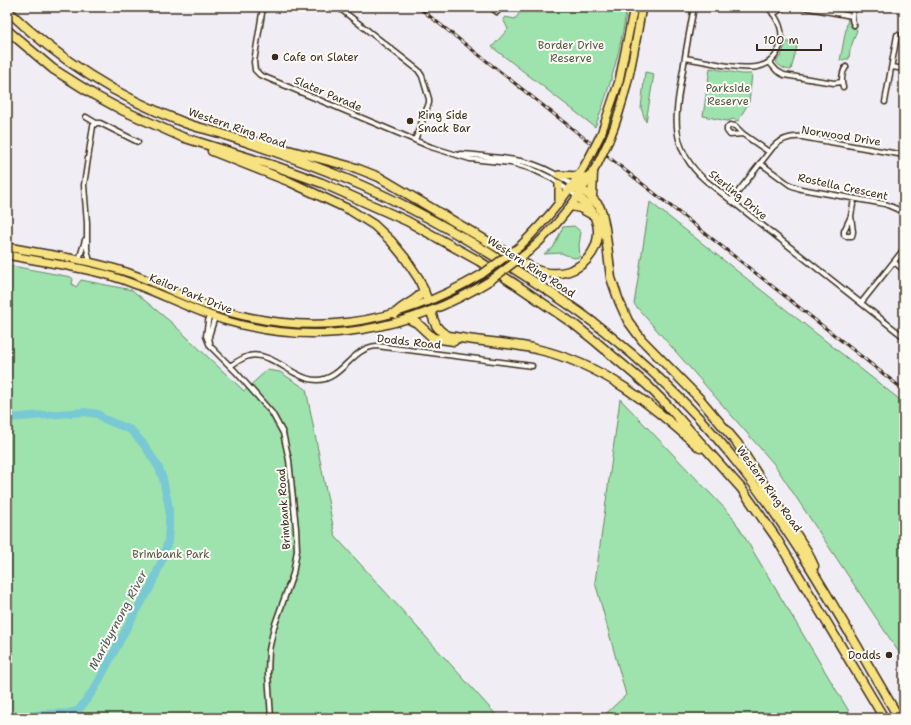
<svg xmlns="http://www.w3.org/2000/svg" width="911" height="725" font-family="'Shantell Sans',sans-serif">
<rect width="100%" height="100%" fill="#f0eef4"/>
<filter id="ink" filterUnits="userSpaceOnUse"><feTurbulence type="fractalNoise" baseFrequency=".025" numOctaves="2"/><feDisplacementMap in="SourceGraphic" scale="8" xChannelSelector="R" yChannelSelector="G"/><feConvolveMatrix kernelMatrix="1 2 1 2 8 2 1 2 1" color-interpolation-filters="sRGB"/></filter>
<g filter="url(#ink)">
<path fill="#9ee2ad" stroke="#6c8666" d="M524,7H627C621,48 610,88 595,127L492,47L508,29L503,19L505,17L515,19Z
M636,7H639L631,53L617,113L609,129L606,128Z
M848,18L852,26L857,30L850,50L849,59H845L840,61Z
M786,42H798L791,70C784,69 780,67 776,62L781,56Z
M710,68L741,74H752L749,102L738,121L733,119L727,121L703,116Z
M645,72L654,74L646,122L641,108Z
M650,202L904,403V660L774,464L634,304Z
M574,226L581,232L579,245L580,257L574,258L561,253L544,254L553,248L563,227Z
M7,265L71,277L73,279L72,284L76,287L81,280L132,290L172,323L244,391L267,370L280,372L306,389L335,536L499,718H7Z
M620,399L732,516L853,718H601L626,695L595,582Z"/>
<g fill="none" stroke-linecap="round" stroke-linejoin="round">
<path stroke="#79c9d5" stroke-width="8" d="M7,418L84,412L98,414L104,419L131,430L145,446L159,468L163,479L169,508V524L168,541L163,558L150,588L131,620L95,688L78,711L69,713L41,714L27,718"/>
<g stroke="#3b2a1e" stroke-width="7">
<path id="minor" d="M263,7L254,62L255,70L260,75L431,147L470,159L511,163L532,169L551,178L578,197
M338,7L418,70L422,76L429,99V103L415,140
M491,7L497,12
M694,7C690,28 686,49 683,70C675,114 668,147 705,180L904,337
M803,7L852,16
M773,14L784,7
M854,25C850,19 853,14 854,7
M685,58C697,60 709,62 722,65C744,68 771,74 780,46C785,31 778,19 768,7
M769,62L777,71L784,75L834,83L842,82
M892,67L904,69
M843,87C841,81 842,72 846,67
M885,102L897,35
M86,117L96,123
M743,134L730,135L727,131V128L730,125L735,126L743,134L769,152
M460,154C471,154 481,156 491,157C527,160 543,165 573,185
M760,163L790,185L801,189L885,204L899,210L904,214
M731,201L773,147C781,139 791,136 802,137L904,155
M851,216L853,232L852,236H846L844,235V231L851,216L854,199
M79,260L85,240
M90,262L87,249V223L84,185L93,126L96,123H100L138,142
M894,262L904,270
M861,303L904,249
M209,315L206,336L210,346L236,372L272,413L283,433L289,460L296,528L297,550L293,574L274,627L269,650L268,673L271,718
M210,343L209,336L215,317
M230,366C236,362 242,358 249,356C265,352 283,367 297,374C304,378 309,380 317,380C342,380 352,347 377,346L532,366"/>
</g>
<g stroke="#3b2a1e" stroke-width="10">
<path id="primary" d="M601,134L619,81L634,7
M609,140C627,98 634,52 642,7
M559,175L579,176
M569,191L577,188L585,177L589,176
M559,204V184
M7,247C46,254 85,259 123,271C153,280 181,297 212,307C309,339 395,326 482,274
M519,247C547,220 571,191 590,156
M528,252C557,227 580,196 598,163
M7,255C41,262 77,266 111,276C151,288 187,309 227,321C318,348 411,330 491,280"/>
</g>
<g stroke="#3b2a1e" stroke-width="11">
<path id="motorway" d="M7,10C58,59 119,98 185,123C198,128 212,130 225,135C271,150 318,166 363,186C413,208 461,235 508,265C544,288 581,311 614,339C661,377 705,421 742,469C803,546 849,634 899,718
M7,30L53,69L96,96L122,110L182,137L275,166L322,183L407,221L479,261L515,284L575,325L595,341L647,385L666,404L741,488L775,536L884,718
M258,142L356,168L379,177L534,269C585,290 623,229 578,197
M212,151L288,181L350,210L374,225L391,241L405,258L419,279L428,301
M582,190L589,195L599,206L602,213L605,228L611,278L619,301L628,321L642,340L699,398L737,443L807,551L814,566
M592,198L593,172
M571,206L580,208L591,214
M431,311C434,323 437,331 449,336C478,342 508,342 536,349C603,364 651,404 700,448
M395,314C403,304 417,302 424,290
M409,319L417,323L433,338L454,341"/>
</g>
<use href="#minor" stroke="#fdfcf7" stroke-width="4"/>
<use href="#primary" stroke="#f7e281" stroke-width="7"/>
<use href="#motorway" stroke="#f7e281" stroke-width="8"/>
<g stroke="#3b2a1e" stroke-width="3">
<path id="rail" d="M418,7L904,390"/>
</g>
<use href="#rail" stroke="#fdfcf7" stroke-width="1.5" stroke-dasharray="4.5" stroke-linecap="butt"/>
<g stroke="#3b2a1e" stroke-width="10" stroke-linecap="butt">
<path id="primary-bridge" d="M590,156L601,134
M598,163L609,140
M482,274L519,247
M491,280L528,252"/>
</g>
<use href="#primary-bridge" stroke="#f7e281" stroke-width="7"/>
</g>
</g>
<g fill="#3b2a1e" stroke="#fdfcf7" stroke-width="1.5">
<circle cx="275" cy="57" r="4"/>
<circle cx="410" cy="121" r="4"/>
<circle cx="889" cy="655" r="4"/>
</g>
<g text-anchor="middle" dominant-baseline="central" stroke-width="4" stroke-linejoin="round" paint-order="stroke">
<g font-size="11" fill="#545842" stroke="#fdfcf7">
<text x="571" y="45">Border Drive<tspan x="571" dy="13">Reserve</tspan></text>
<text x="728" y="88">Parkside<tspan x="728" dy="13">Reserve</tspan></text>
<text x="171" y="554">Brimbank Park</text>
</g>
<g font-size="11" fill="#3b2a1e" stroke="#fdfcf7" text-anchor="start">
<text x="283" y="57">Cafe on Slater</text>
<text x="418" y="115">Ring Side<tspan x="418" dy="13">Snack Bar</tspan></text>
<text x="881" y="655" text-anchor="end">Dodds</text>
</g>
<g font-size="11" fill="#3b2a1e" stroke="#fdfcf7">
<text transform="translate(328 94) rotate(23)">Slater Parade</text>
<text transform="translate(237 128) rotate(19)">Western Ring Road</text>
<text transform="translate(841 136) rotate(9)">Norwood Drive</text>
<text transform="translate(843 187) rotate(12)">Rostella Crescent</text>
<text transform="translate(738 195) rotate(39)">Sterling Drive</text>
<text transform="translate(531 267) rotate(33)">Western Ring Road</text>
<text transform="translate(191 294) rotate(22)">Keilor Park Drive</text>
<text transform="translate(409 342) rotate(6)">Dodds Road</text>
<text transform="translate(769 489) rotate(54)">Western Ring Road</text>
<text transform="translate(284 509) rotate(-94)">Brimbank Road</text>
</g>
<g font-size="12" font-style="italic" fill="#4e5a55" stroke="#fdfcf7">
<text transform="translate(118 620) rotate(-62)">Maribyrnong River</text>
</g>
</g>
<rect width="911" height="725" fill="none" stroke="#fdfcf7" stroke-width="24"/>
<rect x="12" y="12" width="887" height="701" fill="none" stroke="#3b2a1e" stroke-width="1.5" filter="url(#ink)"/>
<path d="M757 44v6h64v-6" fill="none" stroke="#3b2a1e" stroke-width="2"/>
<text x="763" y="44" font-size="12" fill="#3b2a1e" stroke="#fdfcf7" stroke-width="3" paint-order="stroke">100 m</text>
</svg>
